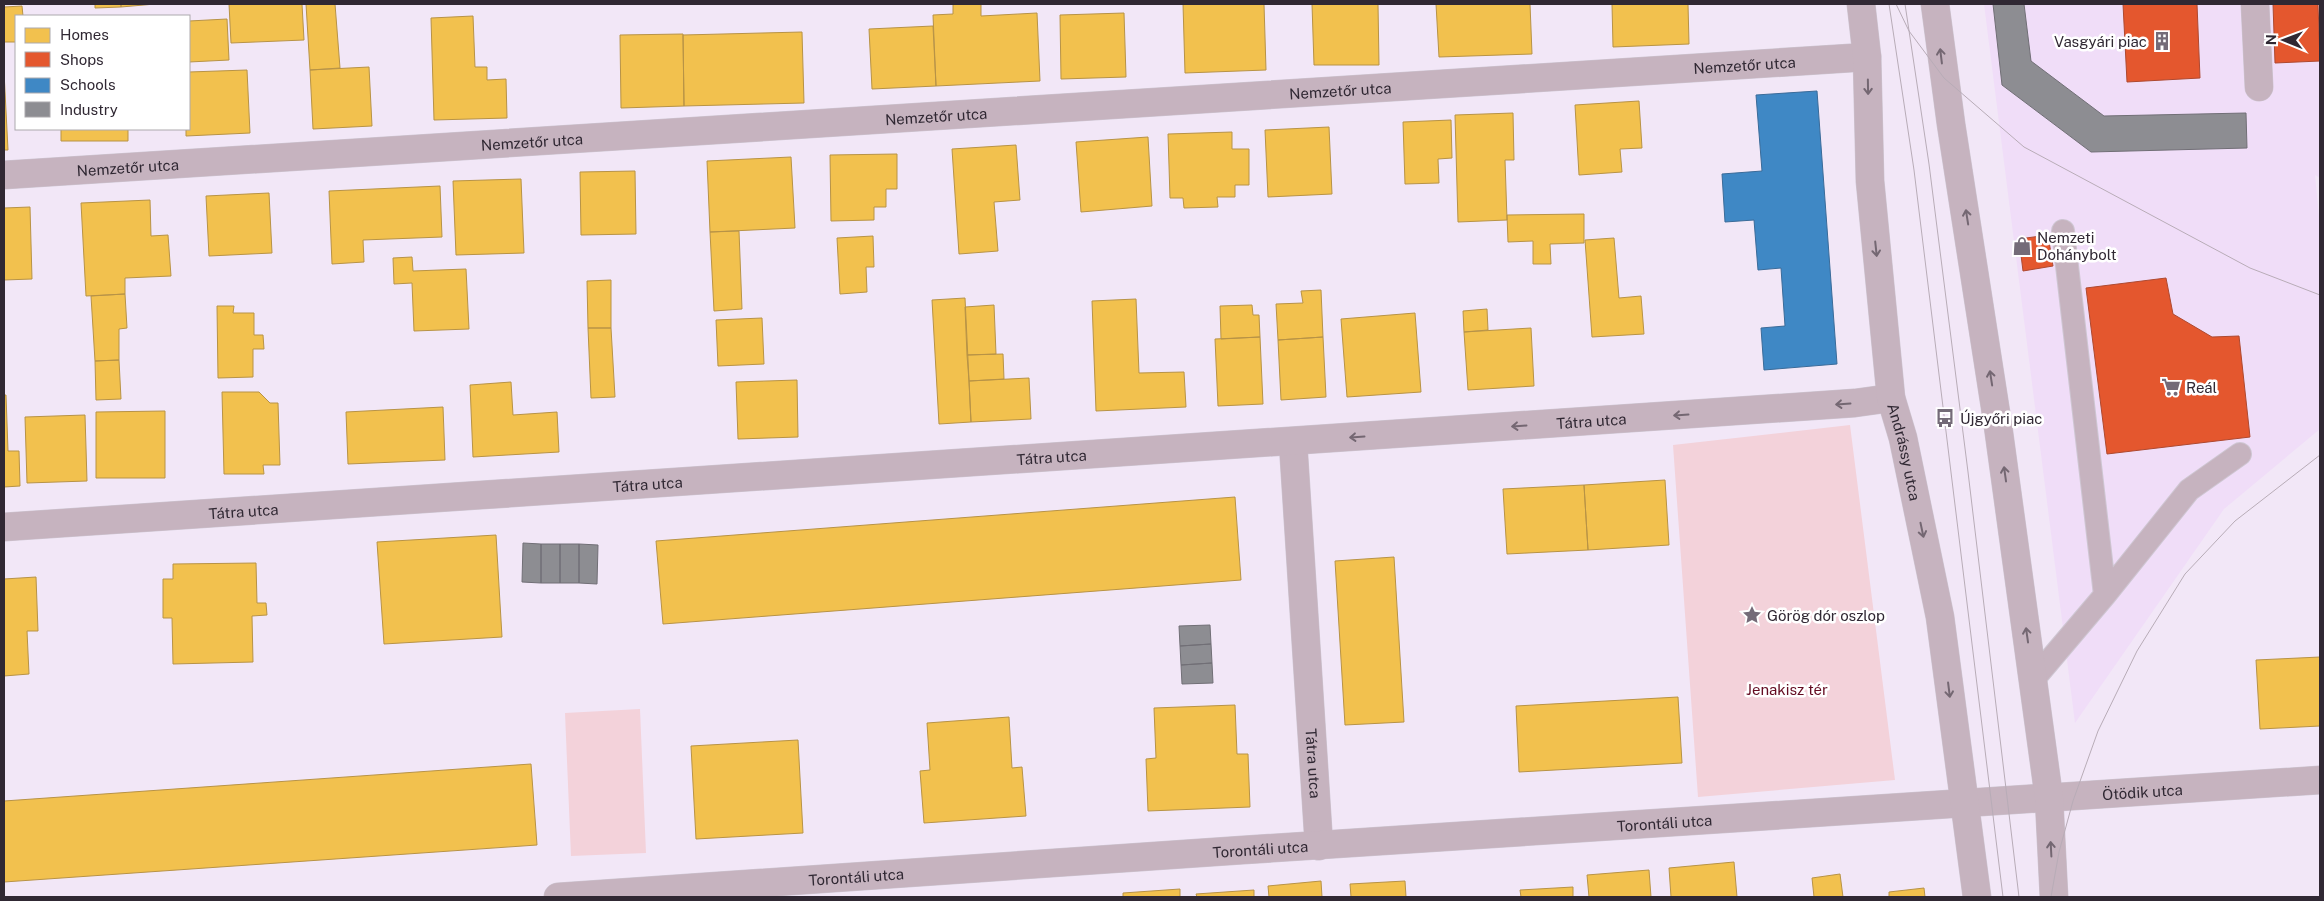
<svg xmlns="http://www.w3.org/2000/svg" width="2324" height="901" font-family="'Public Sans',sans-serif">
<rect width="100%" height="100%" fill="#f2e7f7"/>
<path fill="#f0ddf8" d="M1984,4H2320V178L2315,175L2320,227V429L2224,509L2075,723Z"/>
<path fill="#f3d2da" d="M1850,425L1895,780L1698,797L1673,445Z
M640,709L646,853L571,856L565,713Z"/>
<path fill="#f2c14e" stroke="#b89346" d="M95,4H121V7L95,8Z
M121,4H155L121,7Z
M229,4H302L304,40L231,43Z
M306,4H335L340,68L310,70Z
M953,4H981V16L1037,13L1040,81L936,86L933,15L953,14Z
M1183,4H1264L1266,70L1185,73Z
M1312,4H1378L1379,65H1314Z
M1436,4H1530L1532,54L1439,57Z
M1612,4H1688L1689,44L1613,47Z
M22,6L23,16H16V42H4V7Z
M1124,13L1126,77L1061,79L1060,15Z
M473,16L475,67H487V80L506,79L507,118L434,120L431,18Z
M227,19L229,60L189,62V21Z
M933,26L936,86L872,89L869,29Z
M802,32L804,103L684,106L683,35Z
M683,34L684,106L621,108L620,35Z
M369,67L372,126L313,129L310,70Z
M247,70L250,133L186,136V129H189V72Z
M4,72L8,150H4Z
M1639,101L1642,148L1620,149L1622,172L1579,175L1575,105Z
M1513,113L1514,160H1505L1507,220L1458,222L1455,115Z
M1451,120L1452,158L1438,159L1439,183L1405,184L1403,122Z
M1329,127L1332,194L1268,197L1265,130Z
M61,129H128V141H61Z
M1232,132V149H1249V185H1235V197H1217L1218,207L1184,208L1183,198H1170L1168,134Z
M1148,137L1152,206L1081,212L1076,142Z
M1016,145L1020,200L994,202L998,251L959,254L952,149Z
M897,154V189H886V207H874V220L831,221L830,155Z
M791,157L795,228L710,232L707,161Z
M635,171L636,234L581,235L580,172Z
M521,179L524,253L456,255L453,181Z
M440,186L442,237L363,240L364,262L332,264L329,191Z
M269,193L272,253L209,256L206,196Z
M150,200L151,236L168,235L171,276L125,278V294L86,296L81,203Z
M30,207L32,279L4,280V208Z
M1584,214V243L1550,244L1551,264H1533V241L1508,242L1507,215Z
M739,231L742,309L714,311L710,232Z
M873,236L874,267H866L867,292L840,294L837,238Z
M1614,238L1619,298L1641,296L1644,334L1592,337L1585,240Z
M412,257L413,271L466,269L469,329L414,331L412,283L394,284L393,258Z
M611,280V328H588L587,281Z
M1321,290L1323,337L1278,340L1276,304L1303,303L1301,291Z
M125,294L127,328L119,329V360L95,361L91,296Z
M965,298L971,422L939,424L932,300Z
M1136,299L1139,373L1184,372L1186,407L1096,411L1092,301Z
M994,305L996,354L967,355L965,307Z
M1252,305L1253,315H1259L1260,337L1221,339L1220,306Z
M217,306H234L233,313H254V335H263L264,349H253V377L218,378Z
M1487,309L1488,330L1464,332L1463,311Z
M1415,313L1421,392L1347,397L1341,319Z
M762,318L764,364L718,366L716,320Z
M588,328H611L615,397L591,398Z
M1531,328L1534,386L1468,390L1464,332Z
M1260,337L1263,404L1218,406L1215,339Z
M1323,337L1326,397L1281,400L1278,340Z
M1003,354L1004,379L969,381L967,355Z
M119,360L121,399L96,400L95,361Z
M1029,378L1031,419L971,422L969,381Z
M797,380L798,437L738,439L736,382Z
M511,382L513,415L557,412L559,452L473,457L470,385Z
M222,392H259L270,403H278L280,465H263L264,474H224Z
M4,395H6L8,451H19L20,486L4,487Z
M443,407L445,460L348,464L346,412Z
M165,411V478H96V412Z
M85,415L87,481L27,483L25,417Z
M1665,480L1669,545L1588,550L1584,485Z
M1584,485L1588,550L1507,554L1503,489Z
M1235,497L1241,580L663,624L656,541Z
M496,535L502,637L384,644L377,542Z
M1394,557L1404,722L1345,725L1335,561Z
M256,563L257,603H266L267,615L252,616L253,662L173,664L172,618H163V579H173V564Z
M36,577L38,631H27L29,674L4,676V579Z
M2320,657V726L2260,729L2256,660Z
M1678,697L1682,763L1519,772L1516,706Z
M1235,705L1237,754H1248L1250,807L1148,811L1146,759L1156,758L1154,708Z
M1009,717L1012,768L1022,767L1026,816L924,823L920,771L930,770L927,723Z
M798,740L803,833L696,839L691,746Z
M531,764L537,845L4,882V801Z
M1734,862L1737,897H1671L1669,868Z
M1649,870L1651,897H1589L1587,875Z
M1840,874L1843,897H1814L1812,878Z
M1321,881L1322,897H1269L1268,886Z
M1405,881L1406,897H1351L1350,884Z
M1573,887V897H1521L1520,890Z
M1924,888L1925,897H1889V892Z
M1180,889V897H1123V893Z
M1254,890V897H1197L1196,894Z"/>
<path fill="#e4572e" stroke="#ae4930" d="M2123,4H2197L2200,78L2127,82Z
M2273,4H2318L2320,61L2275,63Z
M2048,235L2053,266L2023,271L2019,239Z
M2166,278L2173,314L2212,337L2239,336L2250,437L2107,454L2086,288Z"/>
<path fill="#3f88c5" stroke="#3a6b99" d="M1817,91L1837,364L1764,370L1761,328L1785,326L1781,268L1758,270L1754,220L1725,222L1722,174L1762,171L1756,95Z"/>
<path fill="#8d8d92" stroke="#716f76" d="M1993,4H2024L2031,61L2104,116L2246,113L2247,148L2091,152L2002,85Z
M523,543L541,544V583L522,582Z
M541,544H560V583H541Z
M560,544H579V583H560Z
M579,544L598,545L597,584L579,583Z
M1210,625L1211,644L1180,646L1179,626Z
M1211,644L1212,663L1181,665L1180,646Z
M1212,663L1213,683L1182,684L1181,665Z"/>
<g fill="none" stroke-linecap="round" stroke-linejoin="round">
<g stroke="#cec6d2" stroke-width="24">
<path id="service" d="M2105,595L2189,490L2240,454
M2033,680L2105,595L2063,231"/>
</g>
<g stroke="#cec6d2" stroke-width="29">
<g id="minor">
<path d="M2255,4L2259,87"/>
<path id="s1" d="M4,175L1867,57"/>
<path id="s2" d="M1293,442L1319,846"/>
<path id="s3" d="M4,527L1855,403L1891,398"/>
<path id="s4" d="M558,897L1243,850L2320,780"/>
</g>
</g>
<g stroke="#cec6d2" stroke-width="29">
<g id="tertiary">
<path id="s5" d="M1861,4L1867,57L1870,181L1891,398L1903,438L1940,617L1977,897"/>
<path d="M1935,4L1951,124L1998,426L2049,798L2054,897"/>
</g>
</g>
<use href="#service" stroke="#c6b3bf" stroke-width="22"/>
<use href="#minor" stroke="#c6b3bf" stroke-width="28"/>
<use href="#tertiary" stroke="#c6b3bf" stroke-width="28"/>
<path stroke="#b8acb7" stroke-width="1" d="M1889,4L1914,170L2003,897
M1896,4L1909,31L1944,78L2024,147L2250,268L2320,295
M1905,4L1929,164L1968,472L2019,897
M2051,897L2059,852L2073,801L2098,731L2137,651L2185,574L2235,521L2320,455"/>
</g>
<defs><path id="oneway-shaft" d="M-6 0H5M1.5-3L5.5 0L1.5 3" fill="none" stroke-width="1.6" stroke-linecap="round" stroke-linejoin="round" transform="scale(1.25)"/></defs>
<g stroke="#746772">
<use href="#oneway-shaft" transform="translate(1941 56) rotate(-97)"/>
<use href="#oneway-shaft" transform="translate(1868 87) rotate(89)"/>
<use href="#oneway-shaft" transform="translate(1967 217) rotate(-99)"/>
<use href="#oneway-shaft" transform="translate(1876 249) rotate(84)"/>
<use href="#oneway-shaft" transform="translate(1991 378) rotate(-99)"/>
<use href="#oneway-shaft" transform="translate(1843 404) rotate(176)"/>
<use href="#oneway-shaft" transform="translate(1681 415) rotate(176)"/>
<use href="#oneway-shaft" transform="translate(1519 426) rotate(176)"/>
<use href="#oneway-shaft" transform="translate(1357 437) rotate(176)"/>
<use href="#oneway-shaft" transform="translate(2005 474) rotate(-98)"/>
<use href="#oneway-shaft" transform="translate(1922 530) rotate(78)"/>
<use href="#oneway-shaft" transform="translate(2027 635) rotate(-98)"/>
<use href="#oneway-shaft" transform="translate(1949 690) rotate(83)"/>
<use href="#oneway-shaft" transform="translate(2051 849) rotate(-93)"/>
</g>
<defs>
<g id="building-bare" transform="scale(1.5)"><path d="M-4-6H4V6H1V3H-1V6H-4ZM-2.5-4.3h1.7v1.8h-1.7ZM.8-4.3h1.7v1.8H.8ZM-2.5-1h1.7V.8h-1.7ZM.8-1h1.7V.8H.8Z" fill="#746b78" stroke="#fff" stroke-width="2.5" paint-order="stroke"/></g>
<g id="shop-bare" transform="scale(1.5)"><path d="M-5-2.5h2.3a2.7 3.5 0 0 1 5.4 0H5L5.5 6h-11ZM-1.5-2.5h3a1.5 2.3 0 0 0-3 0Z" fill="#746b78" stroke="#fff" stroke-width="2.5" paint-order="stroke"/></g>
<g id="supermarket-bare" transform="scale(1.5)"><path d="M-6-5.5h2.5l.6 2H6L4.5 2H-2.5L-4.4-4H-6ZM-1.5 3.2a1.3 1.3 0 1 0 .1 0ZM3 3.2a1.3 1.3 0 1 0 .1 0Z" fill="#746b78" stroke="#fff" stroke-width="2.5" paint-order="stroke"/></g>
<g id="bus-bare" transform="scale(1.5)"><path d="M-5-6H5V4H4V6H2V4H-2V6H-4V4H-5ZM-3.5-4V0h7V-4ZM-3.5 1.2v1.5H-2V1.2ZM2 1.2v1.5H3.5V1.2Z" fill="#746b78" stroke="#fff" stroke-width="2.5" paint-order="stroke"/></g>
<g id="sight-bare" transform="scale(1.5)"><path d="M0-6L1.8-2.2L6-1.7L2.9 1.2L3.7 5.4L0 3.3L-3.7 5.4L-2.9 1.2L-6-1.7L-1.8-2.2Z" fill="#746b78" stroke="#fff" stroke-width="2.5" paint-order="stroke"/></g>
</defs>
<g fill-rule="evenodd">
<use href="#building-bare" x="2162" y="41"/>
<use href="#shop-bare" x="2022" y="246"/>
<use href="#supermarket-bare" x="2171" y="387"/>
<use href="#bus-bare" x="1945" y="418"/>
<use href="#sight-bare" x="1752" y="615"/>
</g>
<g text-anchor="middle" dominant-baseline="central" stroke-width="5" stroke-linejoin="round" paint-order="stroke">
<g font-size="15" fill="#302833" stroke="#fff" text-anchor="start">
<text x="2147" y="41" text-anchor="end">Vasgyári piac</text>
<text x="2037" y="237">Nemzeti<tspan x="2037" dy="17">Dohánybolt</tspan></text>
<text x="2186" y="387">Reál</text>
<text x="1960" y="418">Újgyőri piac</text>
<text x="1767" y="615">Görög dór oszlop</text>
</g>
<g font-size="15" fill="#302833" stroke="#fff">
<text stroke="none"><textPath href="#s1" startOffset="1744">Nemzetőr utca</textPath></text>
<text stroke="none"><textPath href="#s1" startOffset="1339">Nemzetőr utca</textPath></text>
<text stroke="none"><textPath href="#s1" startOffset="934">Nemzetőr utca</textPath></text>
<text stroke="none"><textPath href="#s1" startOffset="529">Nemzetőr utca</textPath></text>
<text stroke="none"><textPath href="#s1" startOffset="124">Nemzetőr utca</textPath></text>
<text stroke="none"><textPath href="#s3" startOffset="1591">Tátra utca</textPath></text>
<text stroke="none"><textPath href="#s5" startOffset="451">Andrássy utca</textPath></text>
<text stroke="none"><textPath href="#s3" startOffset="1050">Tátra utca</textPath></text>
<text stroke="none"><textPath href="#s3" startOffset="645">Tátra utca</textPath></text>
<text stroke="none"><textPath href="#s3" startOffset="240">Tátra utca</textPath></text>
<text stroke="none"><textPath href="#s2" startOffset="322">Tátra utca</textPath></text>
<text stroke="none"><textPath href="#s4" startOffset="1588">Ötödik utca</textPath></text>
<text stroke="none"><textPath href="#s4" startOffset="1109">Torontáli utca</textPath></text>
<text stroke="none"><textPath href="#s4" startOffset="704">Torontáli utca</textPath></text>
<text stroke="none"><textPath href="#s4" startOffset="299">Torontáli utca</textPath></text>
</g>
<g font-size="15" fill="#640c22" stroke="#fff">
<text x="1787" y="689">Jenakisz tér</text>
</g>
</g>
<rect width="2324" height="901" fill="none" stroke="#302833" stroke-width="10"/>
<rect x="15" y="15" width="175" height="115" fill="#ffffff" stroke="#aca9ad"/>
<rect x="25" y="28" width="25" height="15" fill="#f2c14e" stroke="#aca9ad"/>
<text x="60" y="40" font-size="15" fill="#302833">Homes</text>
<rect x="25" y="52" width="25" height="15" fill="#e4572e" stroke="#aca9ad"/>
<text x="60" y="65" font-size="15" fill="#302833">Shops</text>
<rect x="25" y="78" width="25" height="15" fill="#3f88c5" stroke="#aca9ad"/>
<text x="60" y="90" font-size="15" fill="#302833">Schools</text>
<rect x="25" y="102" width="25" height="15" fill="#8d8d92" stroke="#aca9ad"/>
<text x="60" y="115" font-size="15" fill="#302833">Industry</text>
<g transform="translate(2284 40) rotate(271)" stroke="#ffffff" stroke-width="4" paint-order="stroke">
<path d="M0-4L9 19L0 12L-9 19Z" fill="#302833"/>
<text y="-8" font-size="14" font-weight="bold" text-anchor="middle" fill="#302833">N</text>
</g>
</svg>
